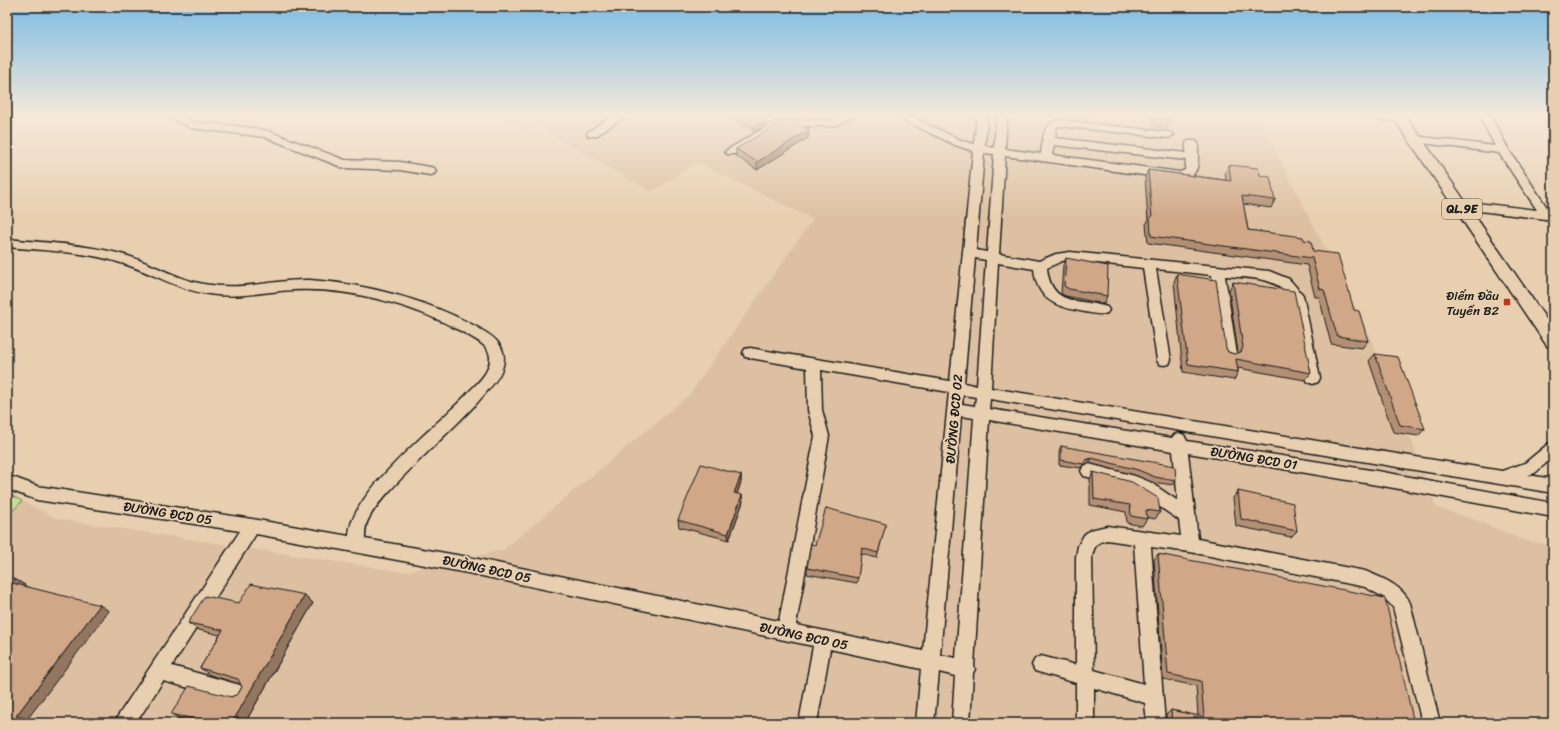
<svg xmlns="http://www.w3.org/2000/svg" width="1560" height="730" font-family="Sriracha,sans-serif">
<rect width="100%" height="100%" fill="#e8cfb0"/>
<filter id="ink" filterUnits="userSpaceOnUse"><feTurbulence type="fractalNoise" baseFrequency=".025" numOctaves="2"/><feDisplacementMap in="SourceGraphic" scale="8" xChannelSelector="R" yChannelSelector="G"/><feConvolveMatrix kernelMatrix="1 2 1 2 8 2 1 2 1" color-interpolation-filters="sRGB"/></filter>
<g filter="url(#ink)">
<path fill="#ddc0a1" d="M203,115H272L261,121Z
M497,115H1257L1370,336L1414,447L1436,507L1478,521L1521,539L1553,546V723H7V493L58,519L404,572L503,550L689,395L813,219L697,162L652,192L534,125L525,131Z"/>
<path fill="#cade93" stroke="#737d58" d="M7,493L22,501L7,517Z"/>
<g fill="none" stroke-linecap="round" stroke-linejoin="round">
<g stroke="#1c1c1c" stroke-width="3">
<path id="minor" d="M165,115H179L193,122L254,128L268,131L345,160L400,162L430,167L434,168L436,171L434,174L430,175L400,170L344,168L265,137L191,128Z
M613,115H626L596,136H588L587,134L588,132Z
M841,115H855L834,126H782L735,154H727L725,152L727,150L776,121L832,120Z
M893,115H908L963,141L974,144L977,115H987L985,146L994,148L997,115H1007L1005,149L1041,154C1043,140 1042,124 1058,120L1169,132L1174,135L1169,138L1059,126L1056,128L1055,138L1186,153V143L1188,141H1196L1198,143C1197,161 1203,176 1180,180L1005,156L999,254L1039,261L1056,254L1070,252L1269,271L1289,279L1303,295L1320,378L1318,382L1313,384L1308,382L1306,378L1290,296C1274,276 1249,278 1225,276L1237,355L1235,359L1230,360L1225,359L1223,355L1212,275L1156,269L1171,360L1169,364L1164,365L1159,364L1157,360L1143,268L1070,260L1062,261L1047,268C1051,307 1078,298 1107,307L1109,310L1107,313C1100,316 1093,313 1085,312C1057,307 1037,301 1034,269L998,263L991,388L1502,471L1525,463L1548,444L1553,442V457L1535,473L1528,475L1553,479V493L990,399L989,409L1172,438L1174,435L1179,433L1184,435L1187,441L1383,472L1553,503V517L1383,486L1188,453L1198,539L1365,571C1382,578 1402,585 1410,603L1440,723H1422L1393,607L1383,597L1365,587L1190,552L1151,547L1165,723H1147L1145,703L1094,688V723H1076V683L1035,671L1032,665L1035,659L1041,656L1076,665V557L1078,546L1084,535L1090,530L1107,526L1181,536L1179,520L1138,492L1128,487L1084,476L1081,471L1084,466L1089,464L1135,476L1150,482L1178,501L1173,451L989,420L974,666L975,669L973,673L970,723H952L955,676L939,672L934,723H916L921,669L830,649L817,723H799L813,646L468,573L256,534L172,666L247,687L250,693L247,699L241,702L163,681L136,723H116L118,716L240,531L37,500L7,489V475L37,486L252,519L349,536C349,494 437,426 466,395C473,387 483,379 487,370C497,349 481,343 466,334C418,306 350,287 294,290C266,291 238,299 209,294C178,290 151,272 121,263C85,251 45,251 7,247V239C47,243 89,244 128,256C156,265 181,282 211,285C244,290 277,279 310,280C366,284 425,299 475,326C483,331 494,336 499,344C505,352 505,360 502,369C497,382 486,392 477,403C451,431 422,456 396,484C386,495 374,507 368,520C365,526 365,533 365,539L468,557L779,621L815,436L808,410L807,368L750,358L745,357L743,353L745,349L750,348L950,381L973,151L955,145ZM1054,145L1186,160L1185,170L1180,172L1052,155ZM984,153L994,154L987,252L976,250ZM975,258L986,260L977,386L964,383ZM821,370L949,392L923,651L796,625L829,436L822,410ZM963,395L976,397L975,406L962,404ZM961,416L974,418L956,658L940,655ZM1107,540L1134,544L1144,684L1094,670L1092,557C1094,547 1096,542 1107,540Z
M1361,115H1400L1403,118C1399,123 1366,120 1361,115Z
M1479,115H1490L1509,150L1550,212H1553V220L1455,208L1453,205L1455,202L1459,201L1537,210L1499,153L1415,142L1409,139L1415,136L1495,146Z"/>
</g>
<g stroke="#1c1c1c" stroke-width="3">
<path id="major" d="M1391,115H1404L1420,136L1553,329V348L1547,346L1410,142Z"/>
</g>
<use href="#minor" fill="#e8cfb0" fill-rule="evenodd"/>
<use href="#major" fill="#e8cfb0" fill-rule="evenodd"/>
</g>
<path fill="#b39075" stroke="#1c1c1c" d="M734,115H759L758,116L765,126L754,132L734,119Z
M1070,115H1095L1094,118Z
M1152,115H1169L1170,120L1167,128L1153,126Z
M809,130L808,138L757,170L736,156V149Z
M1229,165L1260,175L1275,200L1271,208L1243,204L1248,230L1304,240L1313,251L1354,310L1368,341L1362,348L1331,344L1319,297H1315L1307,265L1148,243L1146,224L1148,221L1145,177L1148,170L1226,180L1225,172Z
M1066,258L1107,296L1104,304L1066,296L1061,294L1063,265Z
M1177,274L1226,348L1228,352L1234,354L1238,353L1229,290L1233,282L1311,373L1305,380L1238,368V372L1234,380L1183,372L1174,282Z
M1375,354L1425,429L1418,436L1393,432L1369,361Z
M1061,446L1176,481L1173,485L1152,482L1135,475L1089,463L1083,465L1081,468L1059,465V451Z
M1093,472L1160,512L1155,519L1146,517L1147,519L1142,526L1127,523L1126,512L1090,505V479Z
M741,475V482L737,494L743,502L729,540L679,527L678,520Z
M1238,491L1297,531L1291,537L1236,526L1233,498Z
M884,530L877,558L861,554L857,583L807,574V568L815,545Z
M1158,554L1414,723H1166V715L1171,710L1198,716L1196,686L1163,679L1154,560Z
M305,595L313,603L245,723H195L183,720L171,714L231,697L238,694L242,687L240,684L210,675L200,668L220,635L199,630L188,623L239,603Z"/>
<path fill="#92765f" stroke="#1c1c1c" d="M765,121V126L754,132V127Z
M809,130L808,138L757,170V162Z
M1092,458L1089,463L1083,465L1081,468L1086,460Z
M741,475V482L735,500L734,493Z
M742,495L743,502L729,540L728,534Z
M15,579L25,585L22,589L12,583Z
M305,595L313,603L245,723H232Z
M100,605L109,611L26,721L16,716Z"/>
<path fill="#d0a888" stroke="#1c1c1c" d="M736,115H757L765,121L754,127Z
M1155,115H1169L1170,120L1156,119Z
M784,120H791L809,130L757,162L736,149Z
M1229,165L1258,168L1260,175L1270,177L1275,200L1242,196L1248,230L1303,237L1304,240L1311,241L1313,251L1338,254L1354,310L1359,311L1368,341L1337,336L1324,290L1320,289L1312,258L1151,236L1150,217H1152L1148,170L1231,181Z
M1066,258L1108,266L1107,296L1069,289L1064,286Z
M1177,274L1216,280L1226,348L1228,352L1234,354L1241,352L1243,347L1233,282L1294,291L1311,373L1236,359L1238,372L1188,364Z
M1375,354L1398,357L1425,429L1400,425Z
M1061,446L1175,466L1176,481L1155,477L1138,470L1092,458L1086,460L1083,464L1061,460Z
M701,464L741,475L734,493L742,495L728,534L678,520Z
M1093,472L1132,482L1158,498L1160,512L1146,510L1147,519L1131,516L1130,505L1094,499Z
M1238,491L1293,503L1297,531L1241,519Z
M826,508L886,524L878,553L862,548L858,578L807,568L811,544L815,545Z
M1158,554L1385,598L1414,723H1395L1373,719L1374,723H1172L1171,710L1204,717L1201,681L1168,674Z
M7,577L15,579L12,583L100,605L16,716L43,723H7Z
M251,584L305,595L232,723H213L171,714L189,686L231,697L238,694L242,687L238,679L200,668L223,630L188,623L205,596L239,603Z"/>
</g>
<linearGradient id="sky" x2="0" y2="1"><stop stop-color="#7dbce4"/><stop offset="0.53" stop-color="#f5e9db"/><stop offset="1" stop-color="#f5e9db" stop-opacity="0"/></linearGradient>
<rect width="1560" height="218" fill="url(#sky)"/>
<rect fill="#c8321e" stroke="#e8cfb0" stroke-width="1.5" x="1503" y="298" width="8" height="8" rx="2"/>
<g text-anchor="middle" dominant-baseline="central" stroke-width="4" stroke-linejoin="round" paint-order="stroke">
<rect fill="#e8cfb0" stroke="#595248" stroke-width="1" x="1442" y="199" width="40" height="20" rx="3"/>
<g font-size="12" font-weight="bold" fill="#1c1c1c">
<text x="1462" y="209">QL.9E</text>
</g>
<g font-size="13" fill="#1c1c1c" stroke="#e8cfb0" text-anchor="end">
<text x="1499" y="295">Điểm Đầu<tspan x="1499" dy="15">Tuyến B2</tspan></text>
</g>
<g font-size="13" fill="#1c1c1c" stroke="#e8cfb0">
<text transform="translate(954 419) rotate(-85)">ĐƯỜNG ĐCD 02</text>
<text transform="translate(1254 458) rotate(9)">ĐƯỜNG ĐCD 01</text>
<text transform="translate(168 513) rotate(9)">ĐƯỜNG ĐCD 05</text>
<text transform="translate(487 569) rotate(12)">ĐƯỜNG ĐCD 05</text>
<text transform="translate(804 636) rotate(12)">ĐƯỜNG ĐCD 05</text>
</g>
</g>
<rect width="1560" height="730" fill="none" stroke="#e8cfb0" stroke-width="24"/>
<rect x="12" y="12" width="1536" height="706" fill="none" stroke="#1c1c1c" stroke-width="1.5" filter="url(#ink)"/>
</svg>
